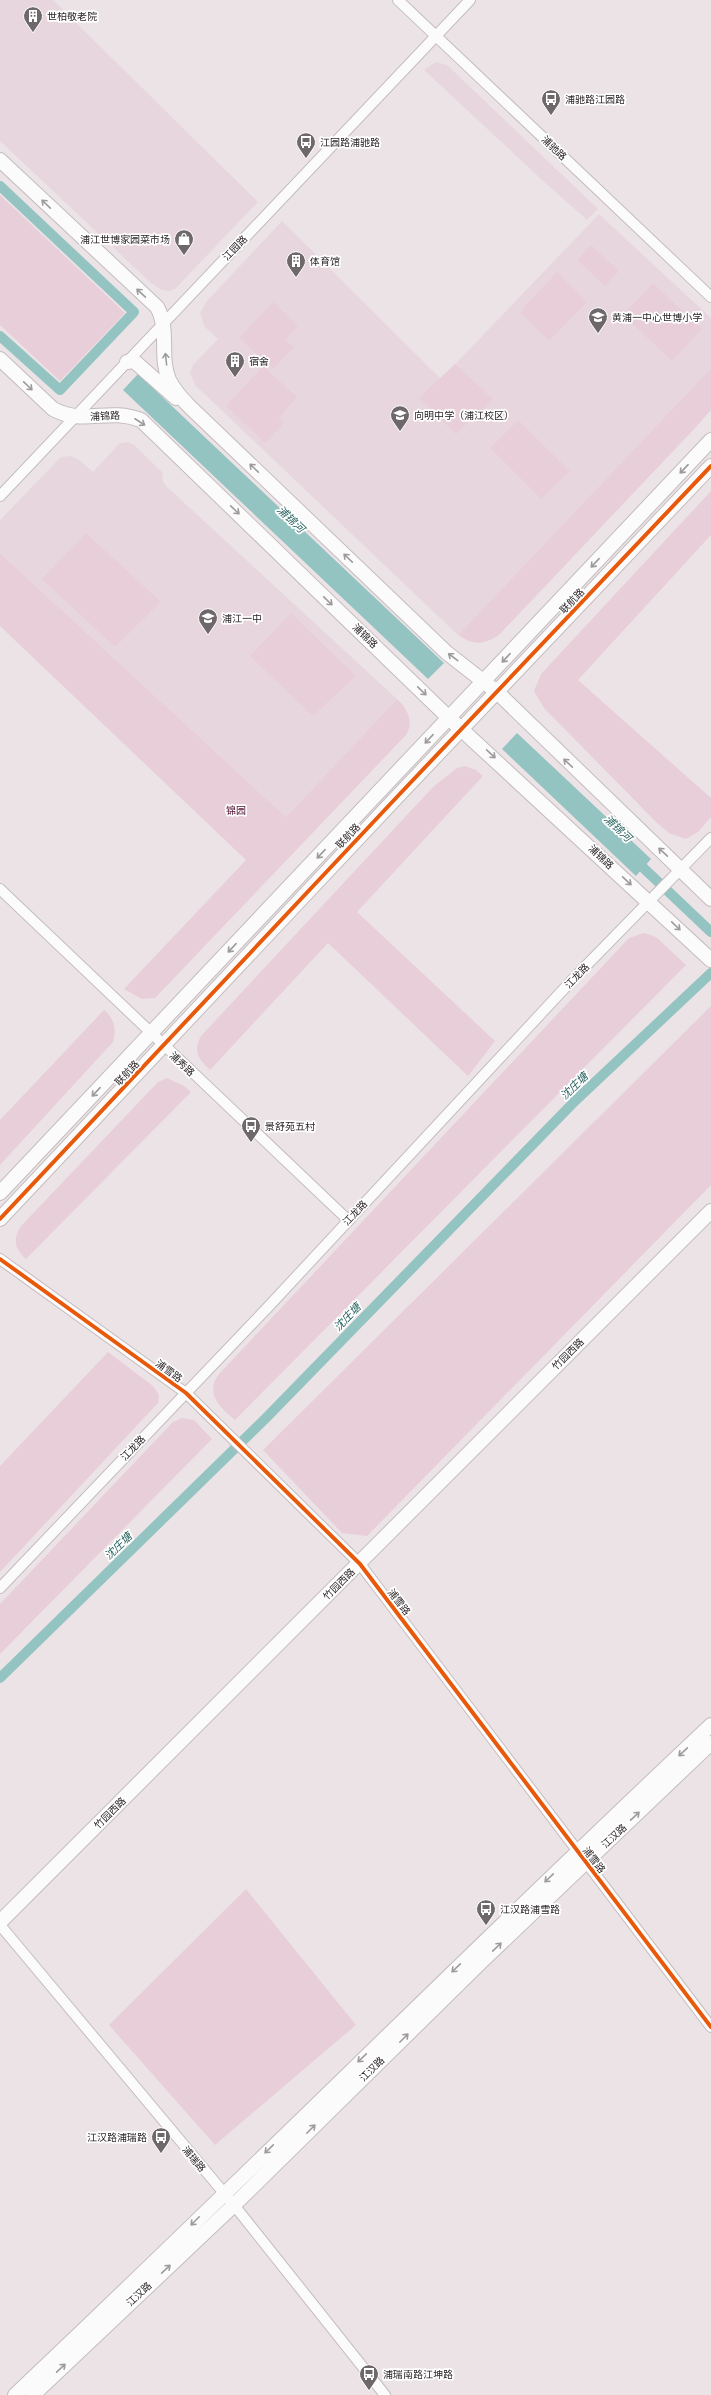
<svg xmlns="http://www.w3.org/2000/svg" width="711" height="2395" font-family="'PT Sans','Noto Sans SC',sans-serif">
<rect width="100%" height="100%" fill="#ece3e7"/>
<path fill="#e8d6de" d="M0,0H53L258,202L175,289L169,291L162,290L151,283L0,141Z
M436,62L447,65L598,209L587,220L541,179L424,70Z
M599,214L711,318V368L458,635L195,385L190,373L193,365L218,339L204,326L200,313L207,301L282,221L441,379Z
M127,442L134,445L163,473L162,479L165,485L397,699L286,817L0,553V520L61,457L71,456L79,460L93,472L120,443Z"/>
<path fill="#e8ced8" d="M0,195L125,313L60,381L0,325Z
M591,245L619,271L605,286L577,260Z
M557,272L587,302L549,341L521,313L526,305Z
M653,283L702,329L672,361L623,315Z
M273,302L298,326L285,340L294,347L273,369L239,338Z
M455,364L493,399L456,434L419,398Z
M263,366L297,397L279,418L284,423L265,443L226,406Z
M711,368V410L696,427L498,636C482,645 473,645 458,635Z
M518,420L570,471L541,499L490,448Z
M711,491V535L578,680L711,798V817L699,831L686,839L669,833L657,823L544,708L534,691L541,674Z
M86,533L161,602L115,647L42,579Z
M0,553L286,817L397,699C408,709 414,722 406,735L155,998L142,999L124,989L246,860L0,626Z
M291,613L356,676L313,716L250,656Z
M465,766L476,770L483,776L357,912L495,1041L468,1076L328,943L210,1070C198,1059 193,1051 201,1036L433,787L457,768Z
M644,933L656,937L686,965L235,1420C219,1407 204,1392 220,1373L629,938Z
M711,1006V1185L367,1536L342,1533L263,1450Z
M104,1010C114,1018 117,1029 113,1042L0,1165V1120Z
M167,1078L184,1086L191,1092L26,1259C15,1249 12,1240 21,1226L158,1082Z
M108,1352L153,1386L159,1395L158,1403L0,1572V1466Z
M182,1418L194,1420L212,1439L0,1654V1604L173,1422Z
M246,1889L356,2025L215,2145L109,2025Z"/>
<path fill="#94c4c1" d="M138,374L444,663L428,679L123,390Z
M517,733L651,859L636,876L502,749Z"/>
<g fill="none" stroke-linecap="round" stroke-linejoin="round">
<path stroke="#94c4c1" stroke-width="10" d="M0,186L134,312L60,390L0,336
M634,859L711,932
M0,1678L265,1419L575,1101L711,973"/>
<g stroke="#c3bcbf" stroke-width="12">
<path id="street" d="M398,0L711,297
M0,496L470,0
M0,889L348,1220
M0,1259L186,1393L360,1564L711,2027
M0,1588L269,1306L575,977L711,838
M0,1925L234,2205L385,2395"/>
</g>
<g stroke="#c3bcbf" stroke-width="16">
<path id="secondary" d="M0,160L157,307C170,330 159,357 169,380C174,390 182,399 190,407L447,653L497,692L711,899
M0,359L53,409C85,426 107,407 141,420L449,718L711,960
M127,362L134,361L176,398
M0,1193L711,440
M0,1219L395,799L711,466
M0,1922L711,1211
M15,2395C249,2174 476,1946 711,1725
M33,2395L234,2205L482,1961L711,1743"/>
</g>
<use href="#street" stroke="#fcfbfb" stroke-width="10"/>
<use href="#secondary" stroke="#fcfbfb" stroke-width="14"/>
<g stroke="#fff" stroke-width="6">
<path id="cycleway" d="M0,1219L395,799L711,466
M0,1259L186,1393L360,1564L711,2027"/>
</g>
<use href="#cycleway" stroke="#e8590c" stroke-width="4"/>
</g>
<defs><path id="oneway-shaft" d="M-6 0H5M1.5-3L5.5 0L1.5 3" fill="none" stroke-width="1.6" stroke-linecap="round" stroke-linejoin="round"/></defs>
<g stroke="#9e9b9c">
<use href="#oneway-shaft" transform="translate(46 204) rotate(-136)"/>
<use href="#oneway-shaft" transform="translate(141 293) rotate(-137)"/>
<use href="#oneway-shaft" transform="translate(166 359) rotate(-96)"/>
<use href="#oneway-shaft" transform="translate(28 386) rotate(44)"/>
<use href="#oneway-shaft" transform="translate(140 422) rotate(33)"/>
<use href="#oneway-shaft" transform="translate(254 468) rotate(-136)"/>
<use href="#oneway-shaft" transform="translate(684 469) rotate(133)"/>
<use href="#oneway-shaft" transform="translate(235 510) rotate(44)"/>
<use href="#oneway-shaft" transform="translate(348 558) rotate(-136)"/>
<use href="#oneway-shaft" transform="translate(595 563) rotate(133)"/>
<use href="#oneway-shaft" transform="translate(328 601) rotate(44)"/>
<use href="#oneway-shaft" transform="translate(453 657) rotate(-143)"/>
<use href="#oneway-shaft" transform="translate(506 658) rotate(133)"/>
<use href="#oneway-shaft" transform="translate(422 691) rotate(44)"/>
<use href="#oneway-shaft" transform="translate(429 739) rotate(133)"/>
<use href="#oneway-shaft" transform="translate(491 754) rotate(43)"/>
<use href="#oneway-shaft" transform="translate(568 763) rotate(-137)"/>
<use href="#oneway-shaft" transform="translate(663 852) rotate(-137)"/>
<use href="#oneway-shaft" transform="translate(321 854) rotate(133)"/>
<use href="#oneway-shaft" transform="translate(627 881) rotate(43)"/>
<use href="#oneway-shaft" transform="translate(676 926) rotate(44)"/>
<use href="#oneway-shaft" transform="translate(232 948) rotate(133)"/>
<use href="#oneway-shaft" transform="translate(96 1092) rotate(133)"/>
<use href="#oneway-shaft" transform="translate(683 1752) rotate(137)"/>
<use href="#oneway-shaft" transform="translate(635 1816) rotate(-43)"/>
<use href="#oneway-shaft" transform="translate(549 1878) rotate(136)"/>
<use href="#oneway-shaft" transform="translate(497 1947) rotate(-44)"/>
<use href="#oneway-shaft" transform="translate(456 1968) rotate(136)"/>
<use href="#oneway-shaft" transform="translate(404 2038) rotate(-45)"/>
<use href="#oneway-shaft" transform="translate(362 2058) rotate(136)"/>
<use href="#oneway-shaft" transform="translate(311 2129) rotate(-45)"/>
<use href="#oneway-shaft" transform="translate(269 2149) rotate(136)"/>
<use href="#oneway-shaft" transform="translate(195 2221) rotate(135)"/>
<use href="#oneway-shaft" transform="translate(166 2269) rotate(-43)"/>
<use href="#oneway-shaft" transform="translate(61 2368) rotate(-43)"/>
</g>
<defs>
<g id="building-pin" transform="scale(1)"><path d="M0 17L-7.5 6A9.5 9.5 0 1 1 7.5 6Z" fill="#6f686a" stroke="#fff"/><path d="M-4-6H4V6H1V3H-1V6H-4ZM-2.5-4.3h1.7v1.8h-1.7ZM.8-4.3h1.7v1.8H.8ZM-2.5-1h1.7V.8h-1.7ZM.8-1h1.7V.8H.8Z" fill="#fff"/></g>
<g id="bus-pin" transform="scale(1)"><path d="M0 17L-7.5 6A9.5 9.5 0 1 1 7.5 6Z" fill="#6f686a" stroke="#fff"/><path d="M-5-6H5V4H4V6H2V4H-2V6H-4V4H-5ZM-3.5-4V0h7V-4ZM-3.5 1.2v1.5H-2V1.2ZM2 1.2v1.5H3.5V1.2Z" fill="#fff"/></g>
<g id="shop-pin" transform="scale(1)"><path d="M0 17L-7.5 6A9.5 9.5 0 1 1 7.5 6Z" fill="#6f686a" stroke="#fff"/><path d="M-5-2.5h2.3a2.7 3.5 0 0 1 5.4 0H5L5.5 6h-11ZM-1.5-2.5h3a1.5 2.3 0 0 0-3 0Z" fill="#fff"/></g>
<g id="school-pin" transform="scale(1)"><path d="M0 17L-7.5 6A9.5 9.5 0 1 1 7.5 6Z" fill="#6f686a" stroke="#fff"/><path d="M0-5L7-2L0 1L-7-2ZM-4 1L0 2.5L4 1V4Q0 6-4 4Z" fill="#fff"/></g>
</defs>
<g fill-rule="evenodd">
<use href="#building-pin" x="33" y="16"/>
<use href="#bus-pin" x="551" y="99"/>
<use href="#bus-pin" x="306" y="142"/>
<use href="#shop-pin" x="184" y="239"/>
<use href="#building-pin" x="296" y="261"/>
<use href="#school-pin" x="598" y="317"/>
<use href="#building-pin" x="235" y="361"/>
<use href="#school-pin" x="400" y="415"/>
<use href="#school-pin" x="208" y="618"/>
<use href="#bus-pin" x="251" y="1126"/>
<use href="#bus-pin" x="486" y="1909"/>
<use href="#bus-pin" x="161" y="2137"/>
<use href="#bus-pin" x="369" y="2374"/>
</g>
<g text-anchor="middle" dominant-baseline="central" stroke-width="3.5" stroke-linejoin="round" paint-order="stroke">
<g font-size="10" fill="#2b2527" stroke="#fff" text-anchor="start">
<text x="47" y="16">世柏敬老院</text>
<text x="565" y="99">浦驰路江园路</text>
<text x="320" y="142">江园路浦驰路</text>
<text x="170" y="239" text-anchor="end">浦江世博家园菜市场</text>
<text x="310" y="261">体育馆</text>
<text x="612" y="317">黄浦一中心世博小学</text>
<text x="249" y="361">宿舍</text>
<text x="414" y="415">向明中学（浦江校区）</text>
<text x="222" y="618">浦江一中</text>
<text x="265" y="1126">景舒苑五村</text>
<text x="500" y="1909">江汉路浦雪路</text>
<text x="147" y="2137" text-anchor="end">江汉路浦瑞路</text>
<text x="383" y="2374">浦瑞南路江坤路</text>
</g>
<g font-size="10" fill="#2b2527" stroke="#fff">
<text transform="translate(554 148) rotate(43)">浦驰路</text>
<text transform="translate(235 248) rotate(-46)">江园路</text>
<text transform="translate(105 416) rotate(-3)">浦锦路</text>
<text transform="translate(572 601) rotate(-46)">联航路</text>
<text transform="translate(365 636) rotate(44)">浦锦路</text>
<text transform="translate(348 836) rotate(-47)">联航路</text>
<text transform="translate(601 857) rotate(43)">浦锦路</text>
<text transform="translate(577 976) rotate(-46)">江龙路</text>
<text transform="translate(182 1064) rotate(43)">浦秀路</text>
<text transform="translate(127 1073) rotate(-47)">联航路</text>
<text transform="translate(355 1213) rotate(-47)">江龙路</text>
<text transform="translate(568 1354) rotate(-45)">竹园西路</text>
<text transform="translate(169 1371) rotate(36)">浦雪路</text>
<text transform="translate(133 1448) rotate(-46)">江龙路</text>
<text transform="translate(339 1584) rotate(-45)">竹园西路</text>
<text transform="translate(399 1602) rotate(53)">浦雪路</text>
<text transform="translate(110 1813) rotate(-45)">竹园西路</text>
<text transform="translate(614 1836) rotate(-43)">江汉路</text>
<text transform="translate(594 1860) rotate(53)">浦雪路</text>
<text transform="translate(372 2069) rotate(-45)">江汉路</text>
<text transform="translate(194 2159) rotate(50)">浦瑞路</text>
<text transform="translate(139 2294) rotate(-43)">江汉路</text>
</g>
<g font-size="10" fill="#521033" stroke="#fff">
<text x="236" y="810">锦园</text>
</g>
<g font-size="11" font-style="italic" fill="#25615d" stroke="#fff">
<text transform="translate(291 519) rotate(43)">浦锦河</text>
<text transform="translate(618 828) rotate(43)">浦锦河</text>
<text transform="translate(574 1086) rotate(-44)">沈庄塘</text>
<text transform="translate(347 1317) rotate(-46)">沈庄塘</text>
<text transform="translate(118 1546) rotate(-44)">沈庄塘</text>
</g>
</g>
</svg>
